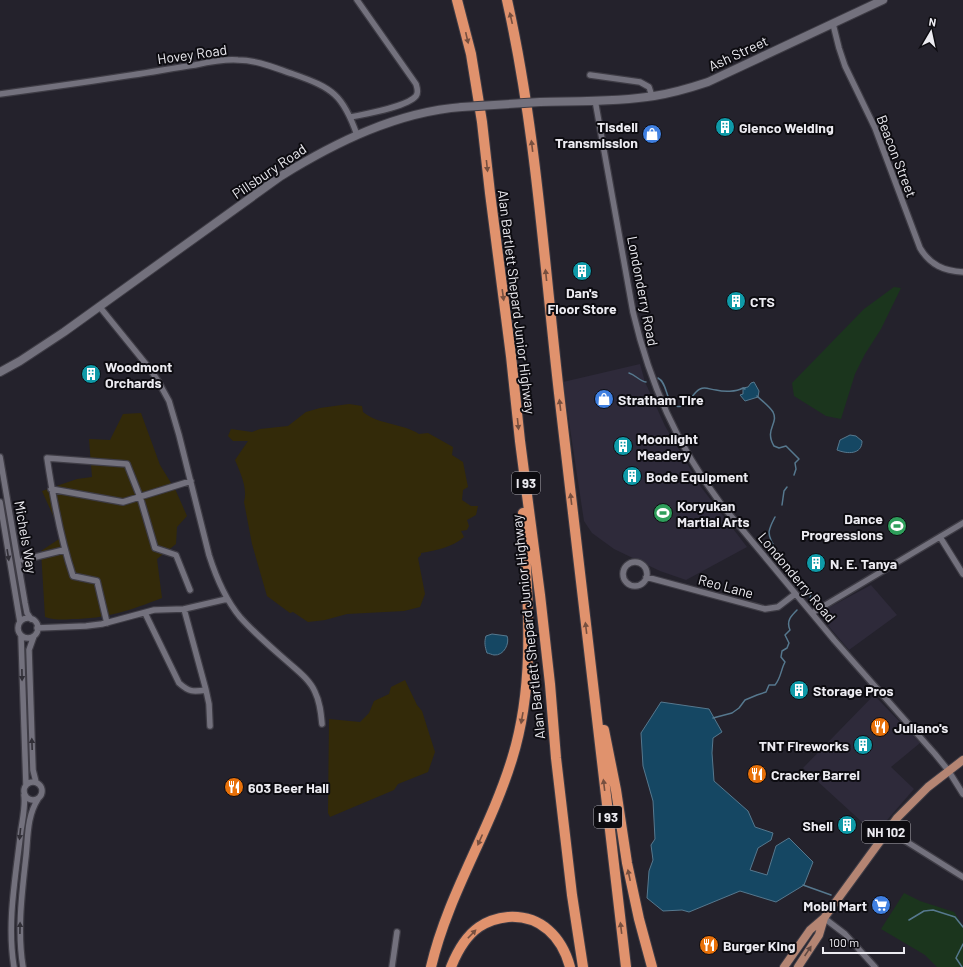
<svg xmlns="http://www.w3.org/2000/svg" width="963" height="967" font-family="Barlow,sans-serif">
<rect width="100%" height="100%" fill="#24222c"/>
<path fill="#2e2a3a" d="M640,364L645,382L665,426L701,487L747,547L686,580L660,571L614,549L592,533L584,521L563,382Z
M871,585L897,615L849,650L819,615L830,607Z
M874,695L920,743L891,767L914,789L875,834L803,768Z"/>
<path fill="#1b351d" d="M894,287L901,288L881,329L865,354L855,374L841,419L826,416L794,396L792,383L864,309Z
M904,893L920,901L954,912L963,926V967H937L925,955L881,929Z"/>
<path fill="#332a09" d="M349,404L362,406L363,412C379,425 402,423 419,434L428,433L453,447L452,455L463,462L468,487L463,490L462,500L471,506H478L476,515L467,520L469,526L467,530L461,531L464,537C451,548 437,550 421,553V555L418,558L425,594L420,607L404,611L347,614L325,620L308,622L293,612L290,613L267,596L252,544L244,502C248,488 240,472 235,460L248,441H233L228,436L231,429L252,432L260,429L288,426L306,412L320,408Z
M141,413L160,465L176,491L187,516L177,527L176,544L157,559L162,598C131,610 106,619 72,619C63,620 54,620 45,617L41,551L59,539L60,531L42,491L77,479L92,477L89,439L110,440L123,414Z
M405,680L417,705L422,711L435,752L428,772L398,784L394,790L330,817L328,813L329,719L360,722L369,713L374,701L389,694L391,687Z"/>
<path fill="#154763" stroke="#56788e" d="M754,382L759,391L758,397L745,401L740,395L743,394V388L748,387L751,383Z
M850,435L856,436L862,441C862,455 847,454 837,450L840,440Z
M492,634L507,636C510,643 504,656 494,655C493,655 488,653 487,653C485,647 484,642 486,636Z
M661,702L709,709L722,732L713,738L712,753L714,781L748,811L755,827L773,833L771,840L758,848L750,870L767,875L776,846L789,838L813,862L804,885L776,902L740,891L689,912L682,910L663,911L647,898L649,871L653,860L651,845L655,839L653,801L643,766L641,733Z"/>
<g fill="none" stroke-linecap="round" stroke-linejoin="round">
<path stroke="#56788e" stroke-width="1.5" d="M629,373C636,375 639,381 646,382
M658,378C668,383 665,402 676,406C688,410 692,392 700,389C706,386 710,390 716,390C724,392 736,392 743,388L745,389
M757,396C762,401 769,406 773,412C779,424 764,429 774,446L779,448L786,446L799,459L795,463L796,469L794,475
M782,505L784,491L787,487
M775,517C773,521 770,526 769,532C769,549 801,577 811,591L810,601
M713,718L732,713L739,708L745,700L757,695L766,692L769,685H775C781,678 781,669 785,662L781,657L782,651L787,648L789,643L785,635L790,630C786,621 791,616 797,610
M803,885L831,895
M909,920L924,911L933,910L955,917L963,927
M962,967L956,958L963,944"/>
<g stroke="#3e3c45" stroke-width="8">
<path id="street" d="M833,24L839,48L845,66L875,128L920,248C930,265 944,271 963,272
M590,75L640,82L649,87L652,96
M0,94C44,88 88,82 132,75C153,72 174,68 195,65C209,62 223,59 238,60C257,60 275,68 293,74C333,88 343,95 357,135
M595,100L633,312C650,384 677,445 721,504L834,640L935,754L948,770L963,794
M351,117C365,114 407,107 416,96C419,92 417,88 416,84L357,0
M99,306L150,369L158,381L169,401L179,435L209,555C216,577 225,599 240,617C255,634 272,648 289,663C298,671 310,680 315,692C320,702 321,713 322,724
M0,457L25,603L27,613L31,619
M51,489L123,502L191,481
M0,502L20,622
M940,537L963,574
M23,560L64,550
M623 574a12 12 0 1 1 24 0a12 12 0 1 1-24 0Z
M646,577L765,609L778,607L795,594
M184,609L206,690L209,704L210,726
M145,613L179,683C189,692 193,692 206,690
M812,613L963,523
M18 628a10 10 0 1 1 20 0a10 10 0 1 1-20 0Z
M107,623L97,581L73,576C60,537 53,498 47,458L127,464L140,497L155,548L176,555L190,590
M37,628L86,626L102,624L154,610L184,609L227,599
M21,636L26,785
M34,636L29,650L33,770L36,782
M24 791a9 9 0 1 1 18 0a9 9 0 1 1-18 0Z
M888,830L963,877
M824,918L845,934L875,967
M14,967C7,924 15,881 20,838C21,825 26,808 24,795
M23,967C17,930 22,893 26,856C28,837 27,816 38,799
M392,967L397,932"/>
</g>
<g stroke="#3e3c45" stroke-width="10">
<path id="secondary" d="M540,102C576,101 619,102 654,96C673,93 690,88 708,82L883,0
M0,372L20,361L64,332L281,176C336,142 397,112 462,107"/>
</g>
<g stroke="#3e3c45" stroke-width="10">
<path id="primary" d="M784,967L810,930L824,918L897,818L928,787L963,760
M798,967L819,935L824,918"/>
</g>
<g stroke="#3e3c45" stroke-width="12">
<path id="highway" d="M457,0L471,54L482,122L490,193L511,356L520,441L540,595L550,684L556,758L572,895L583,967
M507,0C536,129 544,262 559,393C580,585 603,776 626,967
M604,730L616,790L627,863L639,919L652,967
M431,967C448,894 490,831 512,759C537,679 527,595 523,513
M451,967C457,952 466,936 479,927C488,921 498,918 508,917C541,915 562,937 570,967"/>
</g>
<use href="#street" stroke="#73717d" stroke-width="5.5"/>
<use href="#secondary" stroke="#73717d" stroke-width="8"/>
<use href="#primary" stroke="#b48573" stroke-width="8"/>
<use href="#highway" stroke="#e0926d" stroke-width="10"/>
<g stroke="#3e3c45" stroke-width="10" stroke-linecap="butt">
<path id="secondary-bridge" d="M462,107L540,102"/>
</g>
<use href="#secondary-bridge" stroke="#73717d" stroke-width="8"/>
</g>
<defs><path id="oneway-solid" d="M-6-.8H1V-3.2L6.5 0L1 3.2V.8H-6Z"/></defs>
<g fill="#764f3f">
<use href="#oneway-solid" transform="translate(511 18) rotate(-103)"/>
<use href="#oneway-solid" transform="translate(467 38) rotate(77)"/>
<use href="#oneway-solid" transform="translate(532 146) rotate(-97)"/>
<use href="#oneway-solid" transform="translate(487 166) rotate(84)"/>
<use href="#oneway-solid" transform="translate(546 275) rotate(-96)"/>
<use href="#oneway-solid" transform="translate(503 295) rotate(82)"/>
<use href="#oneway-solid" transform="translate(560 405) rotate(-97)"/>
<use href="#oneway-solid" transform="translate(518 424) rotate(84)"/>
<use href="#oneway-solid" transform="translate(571 499) rotate(-97)"/>
<use href="#oneway-solid" transform="translate(586 628) rotate(-97)"/>
<use href="#oneway-solid" transform="translate(522 718) rotate(100)"/>
<use href="#oneway-solid" transform="translate(604 785) rotate(-97)"/>
<use href="#oneway-solid" transform="translate(480 840) rotate(114)"/>
<use href="#oneway-solid" transform="translate(629 875) rotate(-102)"/>
<use href="#oneway-solid" transform="translate(621 928) rotate(-97)"/>
<use href="#oneway-solid" transform="translate(472 934) rotate(-46)"/>
</g>
<g fill="#312f37">
<use href="#oneway-solid" transform="translate(8 555) rotate(81)"/>
<use href="#oneway-solid" transform="translate(22 675) rotate(89)"/>
<use href="#oneway-solid" transform="translate(32 744) rotate(-92)"/>
<use href="#oneway-solid" transform="translate(20 834) rotate(96)"/>
<use href="#oneway-solid" transform="translate(20 928) rotate(-89)"/>
</g>
<use fill="#604842" href="#oneway-solid" transform="translate(808 951) rotate(-56)"/>
<defs>
<g id="building-disc" transform="scale(1)"><circle r="9.5" fill="#0f9aa8" stroke="#0d0c11"/><path d="M-4-6H4V6H1V3H-1V6H-4ZM-2.5-4.3h1.7v1.8h-1.7ZM.8-4.3h1.7v1.8H.8ZM-2.5-1h1.7V.8h-1.7ZM.8-1h1.7V.8H.8Z" fill="#fff"/></g>
<g id="shop-disc" transform="scale(1)"><circle r="9.5" fill="#3f7fe0" stroke="#0d0c11"/><path d="M-5-2.5h2.3a2.7 3.5 0 0 1 5.4 0H5L5.5 6h-11ZM-1.5-2.5h3a1.5 2.3 0 0 0-3 0Z" fill="#fff"/></g>
<g id="stadium-disc" transform="scale(1)"><circle r="9.5" fill="#2e9e5b" stroke="#0d0c11"/><path d="M0-5a6.5 5 0 1 0 0 10a6.5 5 0 1 0 0-10ZM-3.5-1.8h7v3.6h-7Z" fill="#fff"/></g>
<g id="restaurant-disc" transform="scale(1)"><circle r="9.5" fill="#e8710a" stroke="#0d0c11"/><path d="M-5-6h1v4h1v-4h1v4h1v-4h1v5L-1.5 .5V6h-2V.5L-5-1ZM5-6V6H3V1.5H1.5Q1.5-4 5-6Z" fill="#fff"/></g>
<g id="supermarket-disc" transform="scale(1)"><circle r="9.5" fill="#3f7fe0" stroke="#0d0c11"/><path d="M-6-5.5h2.5l.6 2H6L4.5 2H-2.5L-4.4-4H-6ZM-1.5 3.2a1.3 1.3 0 1 0 .1 0ZM3 3.2a1.3 1.3 0 1 0 .1 0Z" fill="#fff"/></g>
</defs>
<g fill-rule="evenodd">
<use href="#building-disc" x="725" y="127"/>
<use href="#shop-disc" x="652" y="134"/>
<use href="#building-disc" x="582" y="271"/>
<use href="#building-disc" x="736" y="301"/>
<use href="#building-disc" x="91" y="374"/>
<use href="#shop-disc" x="604" y="399"/>
<use href="#building-disc" x="623" y="446"/>
<use href="#building-disc" x="632" y="476"/>
<use href="#stadium-disc" x="663" y="513"/>
<use href="#stadium-disc" x="897" y="526"/>
<use href="#building-disc" x="816" y="563"/>
<use href="#building-disc" x="799" y="690"/>
<use href="#restaurant-disc" x="880" y="727"/>
<use href="#building-disc" x="863" y="745"/>
<use href="#restaurant-disc" x="757" y="774"/>
<use href="#restaurant-disc" x="234" y="787"/>
<use href="#building-disc" x="847" y="825"/>
<use href="#supermarket-disc" x="881" y="905"/>
<use href="#restaurant-disc" x="709" y="945"/>
</g>
<g text-anchor="middle" dominant-baseline="central" stroke-width="4" stroke-linejoin="round" paint-order="stroke">
<g fill="#0d0c11" stroke="#a9a8ae" stroke-width="1">
<rect x="512" y="472" width="28" height="22" rx="3"/>
<rect x="594" y="806" width="28" height="22" rx="3"/>
<rect x="862" y="821" width="48" height="22" rx="3"/>
</g>
<g font-size="13" font-weight="bold" fill="#ecebf1">
<text x="526" y="483">I 93</text>
<text x="608" y="817">I 93</text>
<text x="886" y="832">NH 102</text>
</g>
<g font-size="14" fill="#ecebf1" stroke="#0d0c11">
<text transform="translate(738 53) rotate(-25)">Ash Street</text>
<text transform="translate(192 54) rotate(-8)">Hovey Road</text>
<text transform="translate(897 156) rotate(69)">Beacon Street</text>
<text transform="translate(269 171) rotate(-34)">Pillsbury Road</text>
<text transform="translate(643 291) rotate(79)">Londonderry Road</text>
<text transform="translate(517 302) rotate(83)">Alan Bartlett Shepard Junior Highway</text>
<text transform="translate(26 537) rotate(80)">Michels Way</text>
<text transform="translate(797 577) rotate(50)">Londonderry Road</text>
<text transform="translate(726 586) rotate(15)">Reo Lane</text>
<text transform="translate(528 627) rotate(-96)">Alan Bartlett Shepard Junior Highway</text>
</g>
<g font-size="14" font-weight="bold" fill="#ecebf1" stroke="#0d0c11" text-anchor="start">
<text x="638" y="126" text-anchor="end">Tisdell<tspan x="638" dy="16">Transmission</tspan></text>
<text x="739" y="127">Glenco Welding</text>
<text x="582" y="292" text-anchor="middle">Dan's<tspan x="582" dy="16">Floor Store</tspan></text>
<text x="750" y="301">CTS</text>
<text x="105" y="366">Woodmont<tspan x="105" dy="16">Orchards</tspan></text>
<text x="618" y="399">Stratham Tire</text>
<text x="637" y="438">Moonlight<tspan x="637" dy="16">Meadery</tspan></text>
<text x="646" y="476">Bode Equipment</text>
<text x="677" y="505">Koryukan<tspan x="677" dy="16">Martial Arts</tspan></text>
<text x="883" y="518" text-anchor="end">Dance<tspan x="883" dy="16">Progressions</tspan></text>
<text x="830" y="563">N. E. Tanya</text>
<text x="813" y="690">Storage Pros</text>
<text x="894" y="727">Juliano's</text>
<text x="849" y="745" text-anchor="end">TNT Fireworks</text>
<text x="771" y="774">Cracker Barrel</text>
<text x="248" y="787">603 Beer Hall</text>
<text x="833" y="825" text-anchor="end">Shell</text>
<text x="867" y="905" text-anchor="end">Mobil Mart</text>
<text x="723" y="945">Burger King</text>
</g>
</g>
<g transform="translate(931 32) rotate(9)" stroke="#0d0c11" stroke-width="3" paint-order="stroke">
<path d="M0-3L7 15L0 10L-7 15Z" fill="#ecebf1"/>
<text y="-6" font-size="11" font-weight="bold" text-anchor="middle" fill="#ecebf1">N</text>
</g>
<path d="M823 947v6h81v-6" fill="none" stroke="#ecebf1" stroke-width="2"/>
<text x="829" y="947" font-size="12" fill="#ecebf1" stroke="#0d0c11" stroke-width="3" paint-order="stroke">100 m</text>
</svg>
